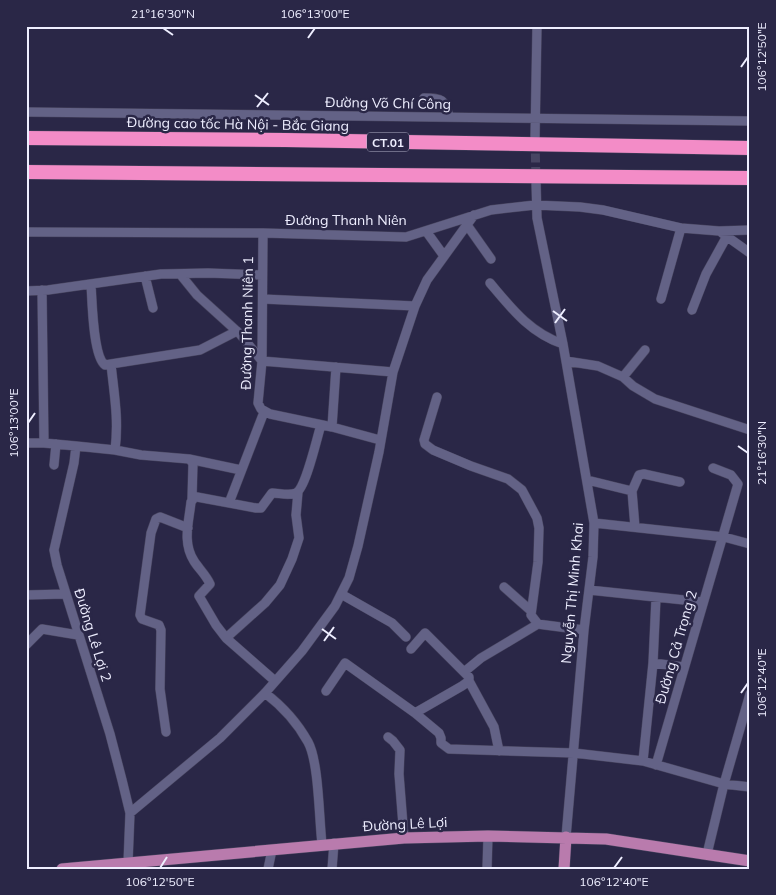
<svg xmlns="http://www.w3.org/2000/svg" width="776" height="895" font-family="Mulish,sans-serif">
<rect width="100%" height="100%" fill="#2a2747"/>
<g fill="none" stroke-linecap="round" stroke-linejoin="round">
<path stroke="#474563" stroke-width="9" stroke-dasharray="9 4.5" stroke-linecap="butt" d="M535,140L536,180"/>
<g stroke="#48455f" stroke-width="10">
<path id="minor" d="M424,98C442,98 445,99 449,117
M26,112L750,121
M535,138L537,26
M536,182L537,218L563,344L594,523L593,557L584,630L566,837
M467,225L491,259
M426,231L444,256
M26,232L263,233L406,237L491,210L535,205L580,207L603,210L681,228L719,231L750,230
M263,233L262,361L258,403L261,409L270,414L332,427L380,440
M722,233L750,253
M180,274L197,295L240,334L262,361L393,372
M145,276L153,308
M490,283C511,308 530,333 563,344
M26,291L48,290L161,274L208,273L262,275
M263,299L415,306
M661,299L681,228
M692,310L706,274L727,236
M566,361L598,366L623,377L633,386L655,399L750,430
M111,364L200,350L237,331
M623,377L645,350
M437,397L424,440L425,444L433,450L471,466L508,479L522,490L537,518L539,528L538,562L531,615L538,624L545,625L584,630
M332,427L336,367
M26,443H44L42,290
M44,443L76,446L74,463L54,550L57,565L110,734L122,780L130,813L128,863
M76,446L115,450C119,419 114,394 111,364L105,365C93,357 92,299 91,284
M115,450L141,455L189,459L193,463L192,499
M189,459L241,470
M54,465L56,444
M587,480L632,491
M229,503L264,412
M594,523L724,537L750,544
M635,527L632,491L639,475L644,474L680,482
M504,587L530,610
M589,590L703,602
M341,594L392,623L406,637
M26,595L65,594
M226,638L265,603L280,585L292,559L299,538L296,515L298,492
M26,645L42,629L78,635
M411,649L425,633L464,672
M653,663L684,667
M275,681L226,638L216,625L199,596L210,584C206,575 199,569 194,561C182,542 189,522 191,502L194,498L197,497L256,508H261L272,493C279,493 289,496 296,493C306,488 317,437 321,425
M469,681L494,727L499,751
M326,691L345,663L415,713L439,733L441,738V743L449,749L574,753L643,761L724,784L750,787
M265,693C282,706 297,722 308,742C319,762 319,819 322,844
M415,713L462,686L469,681V677L464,672L481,658L538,624
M166,732L160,689L161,630L159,625L142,619L140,615L151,533L156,519L160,517L188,528
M388,737L393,741L400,750L399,774L404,838
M643,761L653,663L656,598
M656,765L738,484L731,475L713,468
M130,813L220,738L265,693L302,651L335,606L349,578L358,546L379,452L393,372L415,306L427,280L474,215
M707,854L724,784L750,694
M268,869L272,850
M332,869L334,843
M487,869L488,836"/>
</g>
<g stroke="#48455f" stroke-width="12">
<path id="major" d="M62,869L404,838L488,836L606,839L750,861
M564,869L566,837"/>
</g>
<g stroke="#48455f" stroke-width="15">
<path id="highway" d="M26,138L285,140L750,148
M26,172L750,178"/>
</g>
<use href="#minor" stroke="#636286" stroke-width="9"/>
<use href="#major" stroke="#b97bad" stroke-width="11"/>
<use href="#highway" stroke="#f38cc7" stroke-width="14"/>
</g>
<path fill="none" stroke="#eef" stroke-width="2" d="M163,28L173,35M308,38L315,28M741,67L748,57M255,95L269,105M257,107L268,93M553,311L567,321M555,323L565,309M28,423L35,413M738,446L748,453M322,629L336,639M324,641L334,627M741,693L748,683M160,868L167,857M614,868L622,857"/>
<g text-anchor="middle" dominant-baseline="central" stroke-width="5" stroke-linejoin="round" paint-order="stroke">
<rect fill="#2a2747" stroke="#b3b2c8" stroke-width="1" x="367" y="132.5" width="42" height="19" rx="4"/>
<g font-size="12" font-weight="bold" fill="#eef">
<text x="388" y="142">CT.01</text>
</g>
<g font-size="14" fill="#eef" stroke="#2a2747">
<text transform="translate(388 103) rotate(1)">Đường Võ Chí Công</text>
<text transform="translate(238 124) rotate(1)">Đường cao tốc Hà Nội - Bắc Giang</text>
<text x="346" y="220">Đường Thanh Niên</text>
<text transform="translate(247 323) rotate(-89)">Đường Thanh Niên 1</text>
<text transform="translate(572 593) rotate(-85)">Nguyễn Thị Minh Khai</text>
<text transform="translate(93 635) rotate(73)">Đường Lê Lợi 2</text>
<text transform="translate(676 647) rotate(-74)">Đường Cả Trọng 2</text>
<text transform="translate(405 824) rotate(-3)">Đường Lê Lợi</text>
</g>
</g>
<rect width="776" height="895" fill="none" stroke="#2a2747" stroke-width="55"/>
<rect x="28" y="28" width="720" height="840" fill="none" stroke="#eef" stroke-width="2"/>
<g font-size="12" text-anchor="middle" fill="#eef">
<text x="163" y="18">21°16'30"N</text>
<text x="315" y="18">106°13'00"E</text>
<text transform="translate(762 57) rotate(-90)" y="4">106°12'50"E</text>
<text transform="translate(14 423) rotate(-90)" y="4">106°13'00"E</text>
<text transform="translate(762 453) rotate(-90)" y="4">21°16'30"N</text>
<text transform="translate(762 683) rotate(-90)" y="4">106°12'40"E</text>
<text x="160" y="886">106°12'50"E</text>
<text x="614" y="886">106°12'40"E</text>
</g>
</svg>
